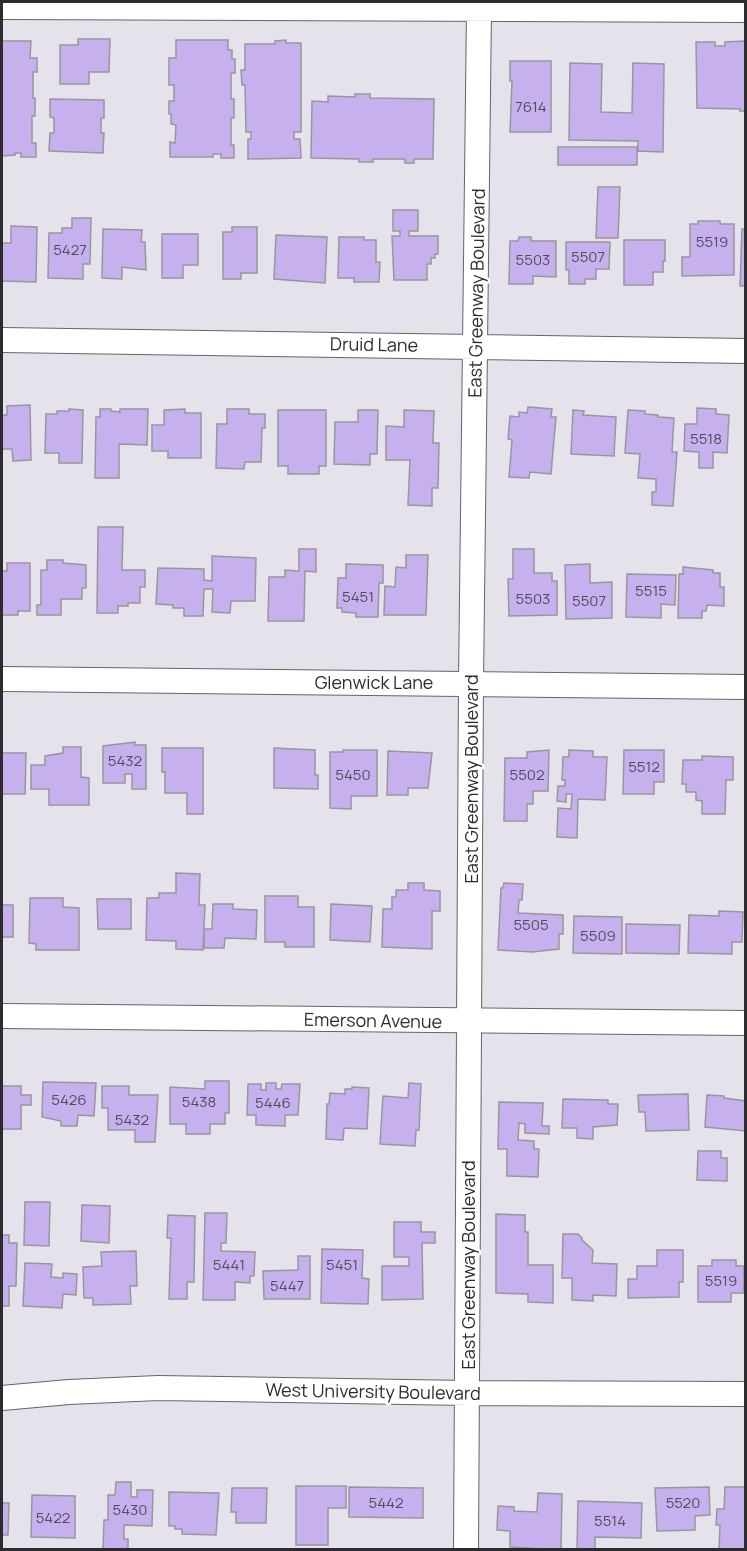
<svg xmlns="http://www.w3.org/2000/svg" width="747" height="1551" font-family="Manrope,sans-serif">
<rect width="100%" height="100%" fill="#e5e2eb"/>
<path fill="#c6b1ee" stroke="#98969d" stroke-width="1.5" d="M78,39H110L109,72H89V84H60V45H78Z
M176,40H228V50H232V59H235V73H231V99H234V118H231V145H234V158H221V154H213V157H170V142L175,143L176,125L171,124V114H169V101H174V85H169V58H176Z
M286,40V43H301V132H294V139H300L301,158L248,159V139H251V132H246L245,85H242L241,70H245V44H275V41Z
M2,41H31L30,58H37V72H33V98H35V116H32V143H36V157H21V153H15V155L2,156Z
M746,41V111H740V109L697,108L696,42H715V46H725V42Z
M510,61H551V132H510L512,81H510Z
M570,63L602,64L601,112L632,113L633,63L664,64L663,152L638,151V141L569,140Z
M355,94H370V98L434,99L433,159H414V163H405V159H373V162H359V159L311,158L312,101L328,102V96L355,97Z
M50,99L104,100V118H101V133H104L103,153L49,151L50,133H54V118L50,117Z
M558,147H637V165H558Z
M598,187H620L618,238H596Z
M393,210H418V231H409V236H438V254H435V258H431V264H427V280H394L392,236H400V231H393Z
M72,218H91L90,264H83V279L48,278L49,233H62V228H72Z
M698,221H720V224H734V275L682,276V257H690V224H698Z
M11,226L37,227L36,282L2,281V243H11Z
M232,227H257V273H241V279H223V232H232Z
M103,229L142,230L141,242H145L146,270L122,267V279L102,278Z
M742,229H746V286H740Z
M162,234H198V265H183V278H162Z
M276,235L327,237L325,283L274,279Z
M339,237H364V240H376V262H380L379,282H354V278H338Z
M519,237H531V241H556V277L533,276V284H509L510,241H518Z
M624,240H665V261H663V272H653V285H624Z
M566,242H610L609,269H596V279H585V284H569V270H566Z
M30,405L31,460L13,461L12,449H2V415H7V406Z
M528,407L552,409L551,417H556L551,474L530,472L529,478L509,477L512,440L508,439L510,416L519,417V412L527,413Z
M697,408L716,409V414L729,415L727,453L713,452V468H699V452L684,451L685,424H697Z
M69,409L83,410L82,463H59V453H45L46,414H57V411H69Z
M100,409H111V411L120,412V409H148L147,445L119,444V478H95L96,417H100Z
M185,409V413H201V458H168V451H152V425H164V410Z
M227,409H249V414H265V428H262L261,462H245L244,469L216,468L217,424H227Z
M278,410H326V466H319V474H288V466H278Z
M358,410H378L377,454H370V465L334,464L335,422H358Z
M404,410L434,411L433,443H439L438,488H432V506L408,505L410,460H386V426L404,427Z
M573,410L584,411L583,415L616,417L614,456L571,454Z
M628,410L645,411V414L658,415V417L674,418L672,452H677L673,506L652,505V492H656V479L638,478L640,454L625,453Z
M98,527H123L122,570H145V587H140V603H128V606H118V613H97Z
M299,549H316V572L305,571L304,621H268L269,577H285V570L299,571Z
M513,549H534V573H552V581H557V615L509,616L508,579H513Z
M406,555H428L426,615H384L385,586L395,587L396,567L406,568Z
M212,556L256,558L255,601H231L230,613L212,612L213,589H204L203,616H184V608H173V605L156,604L158,568L204,569V580L212,581Z
M47,560H63V563L86,565V588H82V599H61V615H37V605H41V570H47Z
M7,563H30V611H18V615H2V571H7Z
M346,564L383,565V583H379L378,617H356V613L342,612V608H337L338,578H346Z
M590,564V583L612,582V618L566,619L565,565Z
M683,567L713,570V573H720V587H724V606L707,605L706,611H702V618H678L679,574H683Z
M627,574L676,575L675,605L661,604V618L626,617Z
M135,742V745H146V789H132V774H125V783H103V746Z
M63,747H81V777L89,778V805H49V789H31V765H45V756L63,753Z
M162,748H203V814H187V793H165V772H162Z
M274,748L315,750V775H318V789L274,788Z
M343,750H377V796H351V809L330,808V752H343Z
M549,750L548,791H533V804H527V821H504L505,758H527V752Z
M569,750L593,751V757H607L605,800L578,799L577,838L557,837L558,808L571,809L572,794H566V802L557,801L558,786H565V780H562L563,757H569Z
M624,750H664V782H654V794H623Z
M388,751L432,753L428,788H408V795H387Z
M2,753H26L25,794H2Z
M702,756L733,757V780H726L725,814H702V801L696,800V792H686V784H682L683,760H702Z
M176,873L200,874L199,905H205L203,950L176,949V941L146,940L147,898H159V893H176Z
M408,883H424V890L440,891V911H432V949L382,947L383,909H392V897H396V890H408Z
M504,883L523,884L522,900H519L518,913L563,915V934H559V949L532,952L498,950L501,888H503Z
M265,896H298V907H314V947H285V942H265Z
M30,898H63V907L79,908V950H36V944L29,943Z
M97,899H131V929H98Z
M213,904H233V909L257,910L256,939L225,938L224,948H204V929H212Z
M331,904L372,906L370,942L330,940Z
M2,905H13V937H2Z
M719,911L743,912L742,942H732V954L688,953L689,915L719,916Z
M574,916L622,917V954L573,953Z
M626,924L680,925L679,954L626,953Z
M205,1081H229V1113H225V1124H210V1134H186V1124H170V1087L205,1089Z
M43,1082L96,1083L94,1116L78,1115L77,1126H61V1121L42,1117Z
M266,1083H276V1089H281L282,1084H300L298,1115H285V1126L256,1125V1115H247L248,1084H261V1090H266Z
M409,1083L421,1084L419,1130H416L415,1146L380,1144L383,1096L408,1098Z
M2,1086H21V1095H31V1105H21V1129H2V1138Z
M102,1086H129V1095H158L155,1142H135V1130H108V1108H102Z
M352,1087L369,1088L367,1129L344,1128L343,1140L326,1139L327,1104H329L330,1093L345,1094V1089H352Z
M688,1094L689,1130L646,1131L645,1112H639L638,1095Z
M707,1095L724,1096V1098L746,1101V1131L705,1127Z
M563,1099L608,1100V1104H618L617,1125L593,1127V1139L577,1138V1128H562Z
M499,1102L543,1103L542,1126H549V1134L525,1133V1124L519,1123L518,1140L534,1141V1149H539L538,1177L507,1176V1149H498Z
M698,1151H721V1158H727V1181L697,1180Z
M25,1202H50L49,1246L24,1245Z
M82,1205L110,1206L109,1243L81,1241Z
M205,1213H227L226,1243H221V1251L255,1252L254,1276H250V1283L235,1282V1300H203Z
M496,1214L525,1215V1232H528V1265H553V1303L528,1302V1294L496,1293Z
M168,1215L195,1216L194,1282H187V1299H169L171,1238H167Z
M394,1222H421V1232H435V1243H422L423,1299L382,1300V1266H409V1257H394Z
M563,1234H578L582,1238V1240L593,1250L592,1263L617,1264L616,1296L593,1295V1301L572,1300V1278H562Z
M2,1235H9V1243H17L16,1286H9V1306H2Z
M322,1249L363,1250L362,1278L369,1279L368,1304L321,1303Z
M657,1250H683V1282H679V1297L628,1298V1279H637V1266H657Z
M136,1251L137,1286H130L131,1304L93,1305V1298H84L83,1267L102,1266L101,1252Z
M298,1256H310V1299H264L263,1271L298,1270Z
M712,1260H736V1266H744V1293H731V1302H698V1266H712Z
M25,1263L52,1264L51,1277L63,1278V1273L77,1274L76,1295L63,1294L62,1308L23,1306Z
M116,1482H131V1497H137V1490H153L152,1526L124,1525V1539H128V1550H103L104,1520H108V1495H115Z
M296,1486H346V1508H328V1545H296Z
M349,1487L423,1488V1518L349,1517Z
M709,1487L710,1515L695,1516V1530L657,1531L655,1488Z
M725,1487H746V1550H719L720,1525H716L717,1509H724Z
M232,1488H267L266,1523H236V1512H231Z
M169,1492L219,1493L216,1535L182,1534V1529H175V1526H169Z
M538,1493L562,1494L561,1550L510,1547V1531L497,1530L498,1506L514,1507V1511L537,1512Z
M32,1495L75,1496V1538L31,1537Z
M578,1501L642,1503L641,1538L595,1537V1550H577Z
M2,1503H9L8,1535H2Z"/>
<g fill="none" stroke-linecap="round" stroke-linejoin="round">
<g stroke="#66636b" stroke-width="26">
<path id="minor" d="M2,7L746,10
M2,340L746,351
M2,679L746,687
M2,1016L746,1023
M2,1398L69,1392L158,1388L467,1393L746,1394
M466,1550L471,682L479,9"/>
</g>
<use href="#minor" stroke="#fff" stroke-width="24"/>
</g>
<g text-anchor="middle" dominant-baseline="central" stroke-width="5" stroke-linejoin="round" paint-order="stroke">
<g font-size="15" fill="#524c5e">
<text x="531" y="106">7614</text>
<text x="712" y="241">5519</text>
<text x="70" y="249">5427</text>
<text x="588" y="256">5507</text>
<text x="533" y="259">5503</text>
<text x="706" y="438">5518</text>
<text x="651" y="590">5515</text>
<text x="358" y="596">5451</text>
<text x="533" y="598">5503</text>
<text x="589" y="600">5507</text>
<text x="125" y="760">5432</text>
<text x="644" y="766">5512</text>
<text x="353" y="774">5450</text>
<text x="527" y="774">5502</text>
<text x="531" y="924">5505</text>
<text x="598" y="935">5509</text>
<text x="69" y="1099">5426</text>
<text x="199" y="1101">5438</text>
<text x="273" y="1102">5446</text>
<text x="132" y="1119">5432</text>
<text x="229" y="1264">5441</text>
<text x="342" y="1264">5451</text>
<text x="721" y="1280">5519</text>
<text x="287" y="1285">5447</text>
<text x="386" y="1502">5442</text>
<text x="683" y="1502">5520</text>
<text x="130" y="1509">5430</text>
<text x="53" y="1517">5422</text>
<text x="610" y="1520">5514</text>
</g>
<g font-size="18" fill="#2c2b2e" stroke="#fff">
<text transform="translate(476 293) rotate(-89)">East Greenway Boulevard</text>
<text transform="translate(374 344) rotate(1)">Druid Lane</text>
<text x="374" y="682">Glenwick Lane</text>
<text transform="translate(471 779) rotate(-90)">East Greenway Boulevard</text>
<text transform="translate(373 1020) rotate(1)">Emerson Avenue</text>
<text transform="translate(468 1265) rotate(-90)">East Greenway Boulevard</text>
<text transform="translate(373 1391) rotate(1)">West University Boulevard</text>
</g>
</g>
<rect width="747" height="1551" fill="none" stroke="#2c2b2e" stroke-width="6"/>
</svg>
